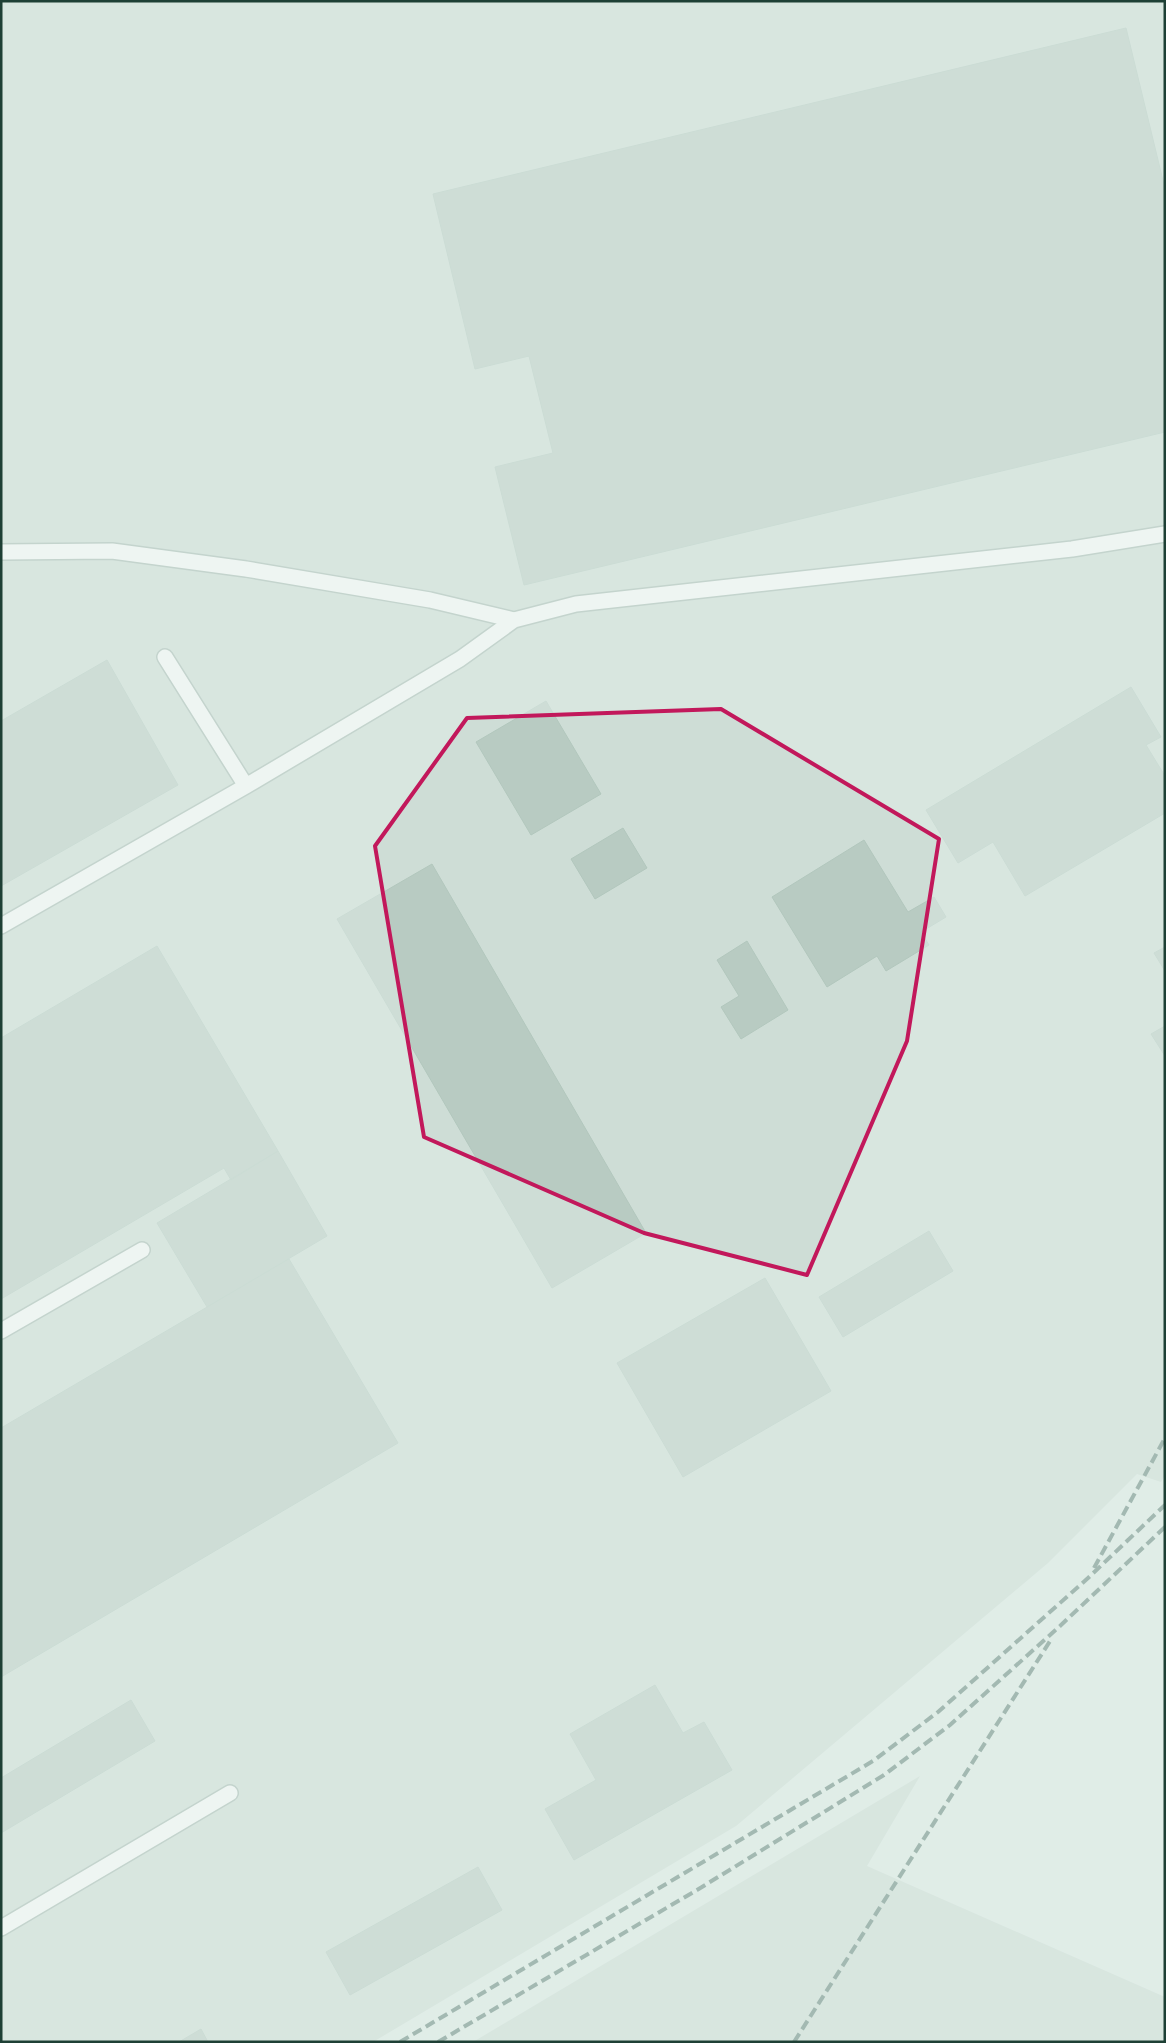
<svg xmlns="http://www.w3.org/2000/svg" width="1166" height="2043" font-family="Cabin,sans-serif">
<rect width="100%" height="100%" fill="#e0ede7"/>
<path fill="#ceddd6" d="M1,1H1165V1475L1161,1482L1137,1474L1048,1563L736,1826L373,2042H1Z
M920,1776L867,1866L1165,1997V2042H473Z"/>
<path fill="#b8cbc2" stroke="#b2c7bd" d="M1126,28L1165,189V432L524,585L495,467L553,453L529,356L475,369L433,194Z
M107,660L178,785L1,886V721Z
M1131,687L1161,737L1146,745L1165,776V813L1025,896L993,842L958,863L926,810Z
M546,701L601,794L531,835L476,742Z
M623,828L647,868L595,899L571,859Z
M864,840L908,912L934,897L946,917L921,932L929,945L886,971L877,956L827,987L772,897Z
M432,864L646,1233L552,1288L337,919Z
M747,941L788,1010L741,1039L721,1007L739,996L717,960Z
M157,946L278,1151L231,1180L224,1168L1,1299V1038Z
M1165,947V971L1154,953Z
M1165,1026V1056L1151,1034Z
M278,1151L327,1236L207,1307L157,1223Z
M929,1231L953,1271L843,1337L819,1297Z
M289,1259L398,1443L1,1677V1428Z
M765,1278L831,1391L683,1477L617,1363Z
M655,1685L683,1733L704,1722L732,1770L574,1860L545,1809L596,1780L570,1734Z
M131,1700L155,1741L1,1833V1778Z
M478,1867L502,1910L350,1995L326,1952Z
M201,2029L208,2042H179Z"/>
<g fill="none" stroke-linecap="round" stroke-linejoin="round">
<g stroke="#a2b6ae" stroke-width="18">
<path id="service" d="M1,552L112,551L246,569L430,600L514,620
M165,657L246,786
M1,926L246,786L460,659L514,620L576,604L1072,549L1165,534
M1,1331L142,1250
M1,1928L230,1793"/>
</g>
<use href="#service" stroke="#fff" stroke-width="15"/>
<path stroke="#597b71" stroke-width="4" stroke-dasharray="10 5" stroke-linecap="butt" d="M1094,1568L1165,1438
M400,2042L873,1761L938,1712L1088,1578L1165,1505
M438,2042L697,1890L884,1775L950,1725L1060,1626L1165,1527
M794,2042L1052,1638"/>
</g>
<path d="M0 0H1166V2043H0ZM721,709L939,839L907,1041L807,1275L644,1233L424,1137L375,846L467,718Z" fill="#e0ede7" fill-opacity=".55" fill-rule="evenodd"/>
<path fill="none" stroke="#c2185b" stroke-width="4" stroke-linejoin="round" d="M721,709L939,839L907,1041L807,1275L644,1233L424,1137L375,846L467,718Z"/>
<rect width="1166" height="2043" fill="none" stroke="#1e4035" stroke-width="5"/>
</svg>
